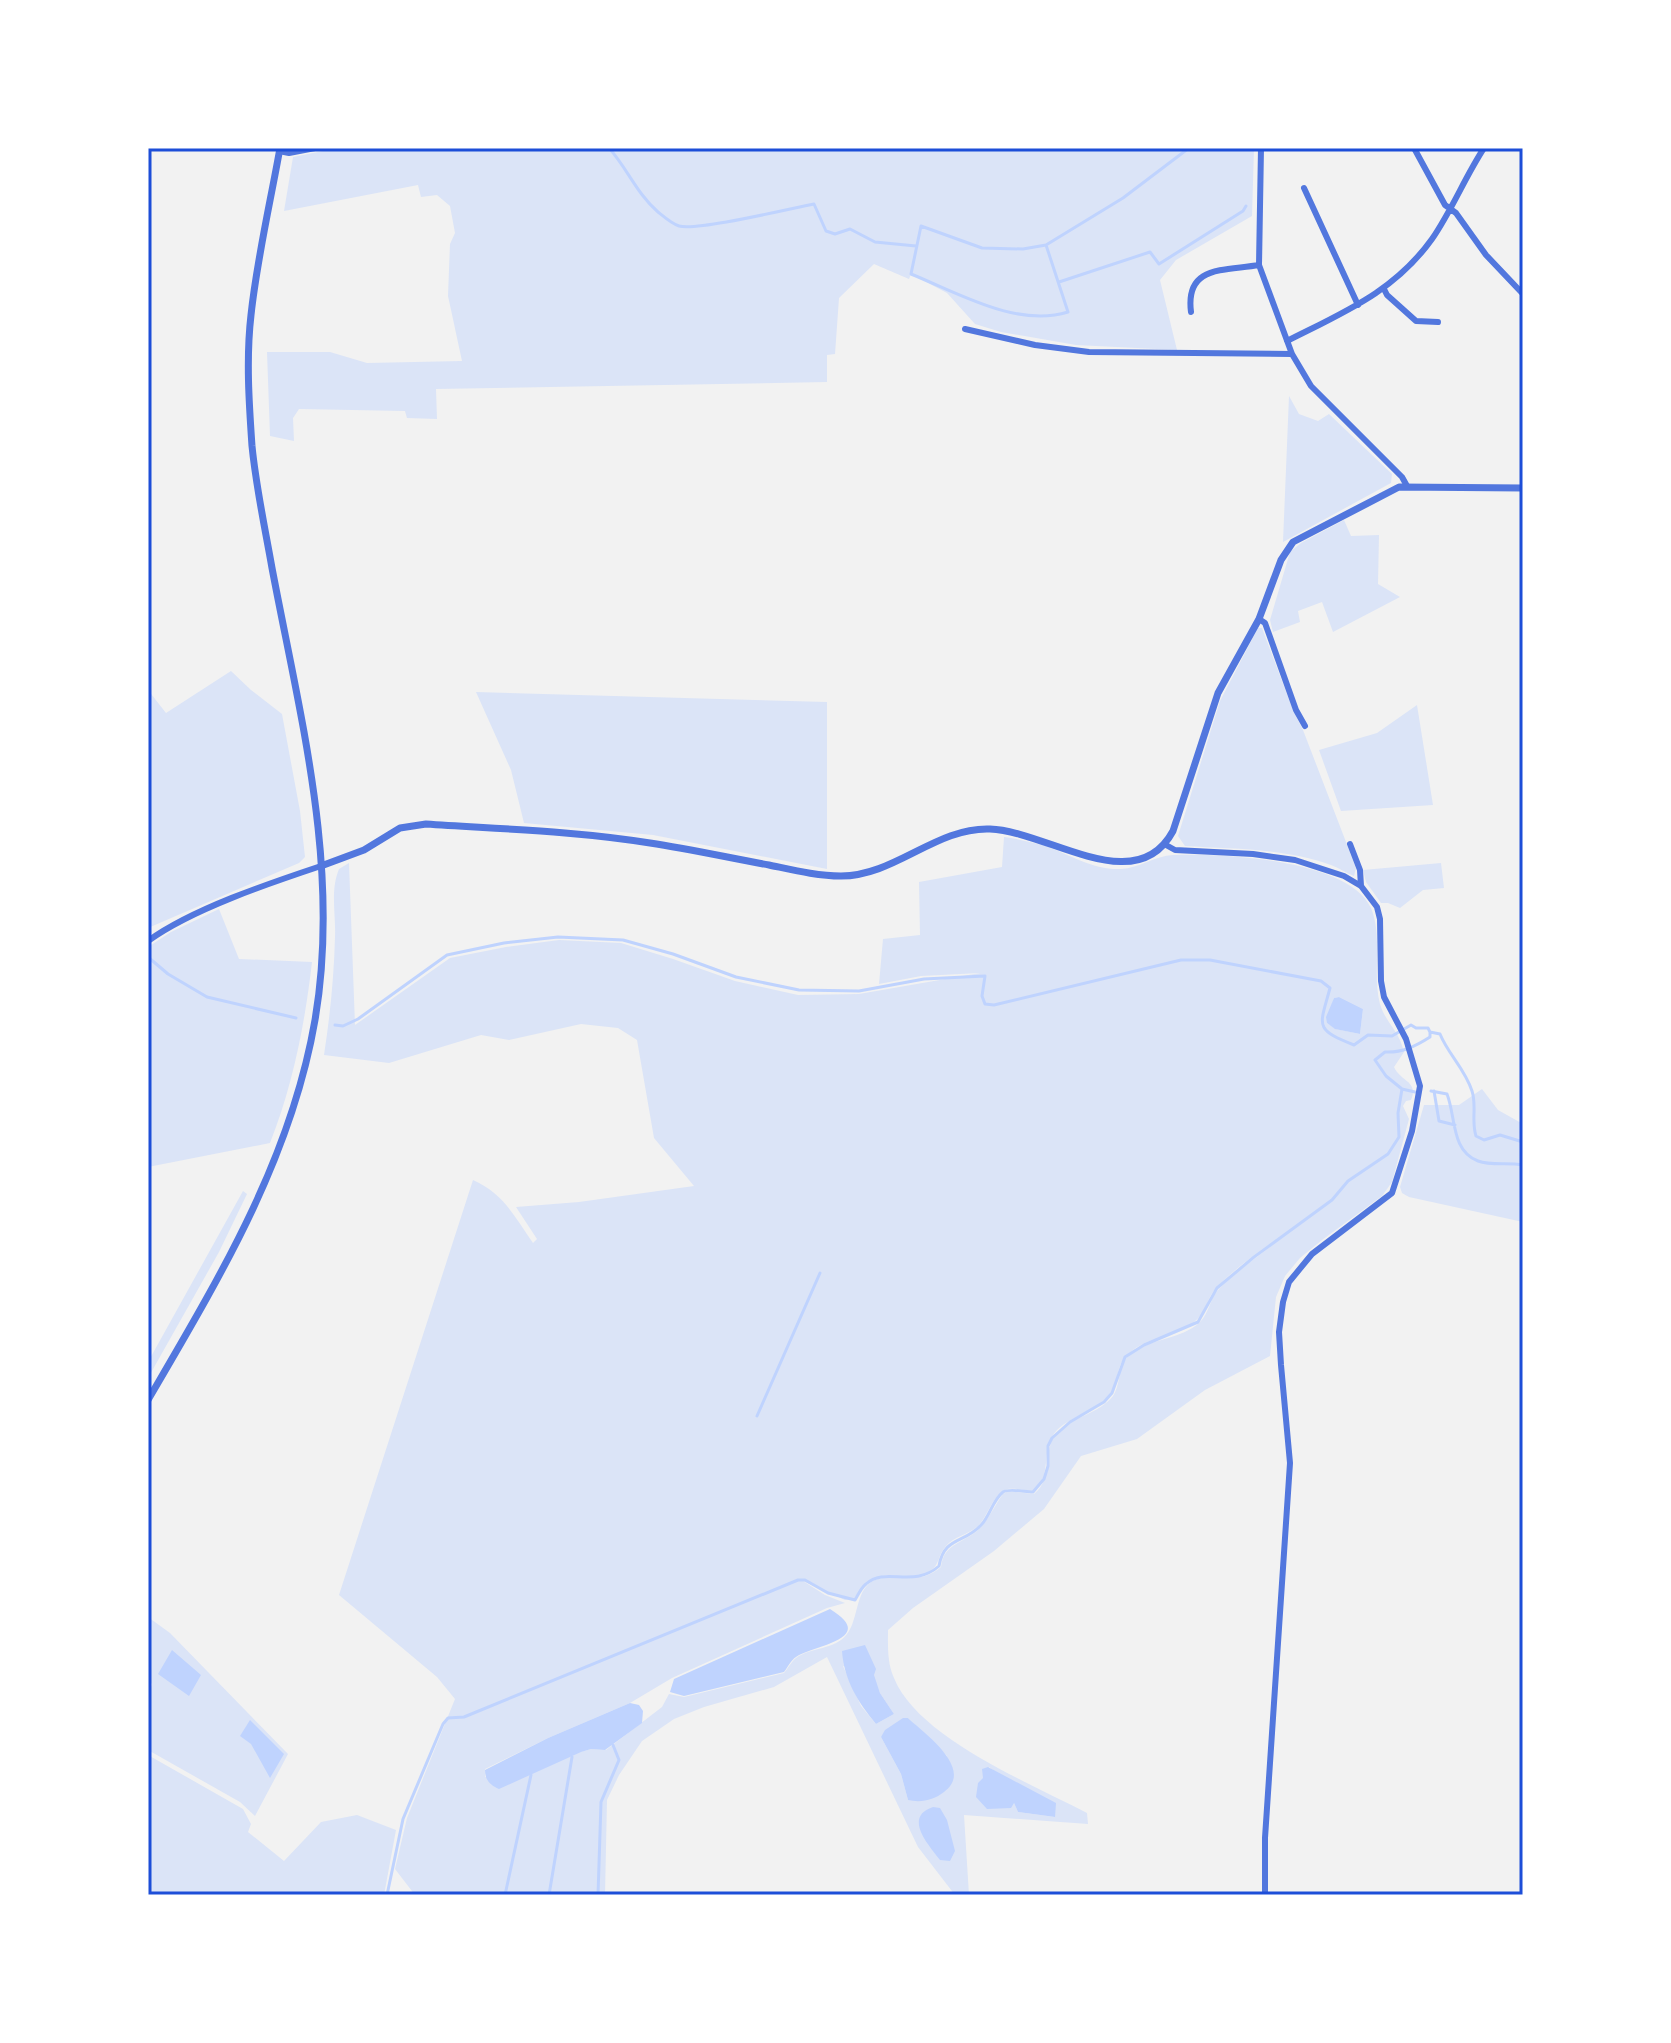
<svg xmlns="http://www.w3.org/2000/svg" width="1671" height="2043" font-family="Lato,sans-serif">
<rect width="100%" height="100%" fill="#f2f2f2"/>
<path fill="#dbe4f7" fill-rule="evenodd" d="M338,148H1254L1252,216L1176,260L1160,280L1177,350L1076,345L1001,332L975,324L947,293L911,274L909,279L874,264L839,298L835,354L827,355V382L436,389L437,419L407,418L405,411L299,409L293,418L294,441L270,436L267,352H330L367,363L462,361L448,296L450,244L455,233L450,206L437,195L421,197L418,185L284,211L293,157Z
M1289,396L1299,414L1318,421L1329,414L1392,474L1391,483L1283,542Z
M1344,520L1351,536L1379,535L1378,584L1400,597L1333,632L1322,602L1298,611L1300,622L1273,632L1270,620L1290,552L1301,543Z
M1258,628H1262L1293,710L1303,730L1356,868L1354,876C1346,873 1339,868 1331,865C1285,848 1233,849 1185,846L1178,836L1220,701Z
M231,671L251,690L282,714L300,811L305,857L299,863L148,928V690L166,713Z
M476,692L827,702V869L653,835L524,823L511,770Z
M1417,705L1433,805L1341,811L1319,750L1377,733Z
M1004,837C1018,839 1032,842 1046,846C1070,855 1093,870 1121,869C1139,868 1155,856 1173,855C1220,853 1349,859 1371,908C1383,937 1372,974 1380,1004C1385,1022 1399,1030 1404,1052L1394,1067C1401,1082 1419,1081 1411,1100L1406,1101L1403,1106L1409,1119L1392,1182L1382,1196L1322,1240L1300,1258L1285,1276L1276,1297L1270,1356L1205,1390L1137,1439L1081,1456L1044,1509L994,1551L913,1608L888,1630C888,1646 887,1663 894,1678C918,1738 1032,1784 1087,1813L1088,1824L964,1815L969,1895H955L918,1847L827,1657L774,1687L704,1707L674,1719L642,1741L619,1775L607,1800L605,1895H415L395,1869L407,1818L455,1699L437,1677L339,1595L473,1180C504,1194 514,1216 533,1243L537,1239L516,1207L579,1202L694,1186L654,1138L637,1040L618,1028L581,1024L509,1040L481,1035L389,1063L324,1055C330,1016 334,977 335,937C336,914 330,891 339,869L349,863L355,1025L450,958L506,947L559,940L621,943L673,959L735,981L798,995L859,994L980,973L921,976L879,984L883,939L920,935L919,882L1002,867ZM1339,997L1363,1009L1360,1034L1336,1029L1327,1023L1334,998ZM1270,1244V1247C1253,1260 1233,1274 1218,1290C1210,1299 1209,1313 1200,1322C1181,1340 1149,1338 1128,1356C1118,1366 1121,1384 1113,1396C1100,1413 1072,1417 1057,1433C1041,1451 1055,1477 1034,1494L1008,1491L1003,1494C995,1505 990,1517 981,1527C966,1544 944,1541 941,1567C916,1588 899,1570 875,1580C855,1588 859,1619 847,1634C835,1650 811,1647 796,1658C792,1661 788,1668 784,1673L684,1697L669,1694L662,1707L606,1750L591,1749L485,1777V1769L548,1738L630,1703L672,1678L827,1608L845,1603L825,1595L803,1581L845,1600L854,1599C882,1555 900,1590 930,1571C940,1565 938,1554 946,1546C954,1536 968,1535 978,1526C987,1517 992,1498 1003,1491C1009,1486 1025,1491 1033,1491C1054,1476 1039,1448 1057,1430C1071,1416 1102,1408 1111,1392C1121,1374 1115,1363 1133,1350C1151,1336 1177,1337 1194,1322C1205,1314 1206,1302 1213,1292C1221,1280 1257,1252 1270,1244ZM843,1666L873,1675L880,1693L894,1714L876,1724L861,1706ZM908,1718L947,1756L908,1800L901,1774L881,1737ZM989,1767L1055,1817L1018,1812L1014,1803L983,1778Z
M1441,863L1444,888L1423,890L1400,908L1388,903H1381L1366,882L1363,870Z
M219,909L239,959L312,962C305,1023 293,1085 270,1143L148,1167V947L171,932Z
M1482,1089L1498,1110L1523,1124V1222L1409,1197L1402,1193L1400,1187L1424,1105H1459Z
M243,1191L247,1194L219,1252L148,1378V1362Z
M148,1617L170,1633L288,1754L255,1816L240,1802L148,1750V1698L152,1684L148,1681Z
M148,1755L243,1809L251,1824L248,1832L284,1861L321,1822L357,1815L396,1830L384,1895H148Z"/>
<path fill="#bfd3fe" d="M1339,997L1363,1009L1360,1034L1335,1029L1327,1023L1326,1017L1334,998Z
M830,1609C879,1639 814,1645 796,1657C791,1660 788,1667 784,1672L684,1696L670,1692L674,1679Z
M865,1645L876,1669L874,1675L880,1693L894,1714L876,1724C858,1702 844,1680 842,1651Z
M172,1650L201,1675L189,1696L158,1674Z
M630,1703L639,1705L643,1711L642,1723L605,1750L591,1749L581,1752L499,1789C490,1785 485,1780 485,1770L548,1738Z
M903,1718H908C925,1734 975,1769 944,1792C934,1800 921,1803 908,1800L901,1774L881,1737L885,1730Z
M250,1720L284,1754L270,1778L251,1744L240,1736Z
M988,1767L1056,1803L1055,1817L1018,1812L1014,1803L1011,1808L987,1809L976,1797L978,1783L983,1778L982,1769Z
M933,1807L940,1808L947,1820L955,1851L950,1861L940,1860C928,1844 903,1817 933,1807Z"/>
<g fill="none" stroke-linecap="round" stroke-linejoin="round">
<path stroke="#bfd3fe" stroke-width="3" d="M609,148C627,168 637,194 658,212C663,216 672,224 679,226C698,231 788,209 814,204L826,231L835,234L850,229L875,242L916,246
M1046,245L1068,312C1017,328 958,293 911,274L921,226L982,248L1023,249L1046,245L1123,198L1189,148
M1059,282L1150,252L1159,264L1243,211L1246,206
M148,957L168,974L207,997L296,1018
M335,1025L343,1026L358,1019L447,955L504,943L558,937L623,940L673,954L736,977L799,990L859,991L924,979L985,976L982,996L985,1004L994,1005L1181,960H1210L1321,981L1330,988C1320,1026 1313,1029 1354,1045L1368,1035L1392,1036L1411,1025L1416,1028H1428L1430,1032L1440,1034C1448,1054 1465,1069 1472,1091C1477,1106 1471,1121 1476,1136L1484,1140L1500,1135L1523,1142
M1402,1089L1386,1076L1375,1060L1385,1052C1402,1053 1416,1046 1430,1037V1032
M1431,1091L1447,1094C1456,1117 1451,1151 1478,1161C1492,1166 1508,1162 1523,1165
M1434,1091L1439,1121L1455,1125
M757,1416L820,1273
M387,1895L403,1819L443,1724L448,1718L464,1717L798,1580H805L828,1593L855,1600C858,1595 861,1588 866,1584C886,1566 913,1589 939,1566C944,1536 965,1544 982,1524C990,1515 993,1500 1003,1492C1009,1488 1025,1492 1033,1492L1044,1479L1048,1466V1446L1052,1438L1070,1422L1104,1402L1112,1393L1125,1357L1144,1345L1198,1322L1217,1288L1254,1257L1332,1200L1348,1181L1388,1154L1399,1137L1398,1113L1402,1089L1415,1092
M505,1895L531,1775
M549,1895L572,1757
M598,1895L601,1802L619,1760L613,1745"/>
<path stroke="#5277de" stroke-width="6" d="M1261,148L1259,265L1292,354L1311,386L1402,477L1407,486
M1414,148L1445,205L1456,213L1486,255L1523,294
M279,151L289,153L315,148
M1304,188L1358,305
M1384,289L1387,295L1416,321L1438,322
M1191,312C1185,265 1224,271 1259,265
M965,329L1035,345L1089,352L1292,354
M1287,341C1344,312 1394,292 1432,239C1452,210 1465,177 1484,148
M1259,619L1265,623L1296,710L1305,726
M1350,844L1360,870L1361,886
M1166,845L1175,850L1253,854L1295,860L1344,876L1361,886L1377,907L1380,919L1381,981L1384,997L1406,1039L1420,1086L1412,1131L1392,1193L1312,1254L1289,1282L1283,1302L1279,1332L1281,1365L1290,1463L1265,1838V1895
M148,941C192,909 270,883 321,866"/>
<path stroke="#5277de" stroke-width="7" d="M321,866L364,850L400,828L426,824C500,829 577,831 650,843C690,849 730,858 769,865C793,870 817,876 841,876C895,876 936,827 990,829C1048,831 1136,900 1173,831L1218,693L1259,619L1281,560L1293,542L1399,487L1523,488
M148,1400C218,1280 291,1160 315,1020C341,869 300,716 272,568C265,528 256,487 252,446C249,403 246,358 251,315C257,259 270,204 280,148"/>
</g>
<rect width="1671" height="2043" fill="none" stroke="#ffffff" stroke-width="300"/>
<rect x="150" y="150" width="1371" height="1743" fill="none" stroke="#1d4ed8" stroke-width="3"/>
</svg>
